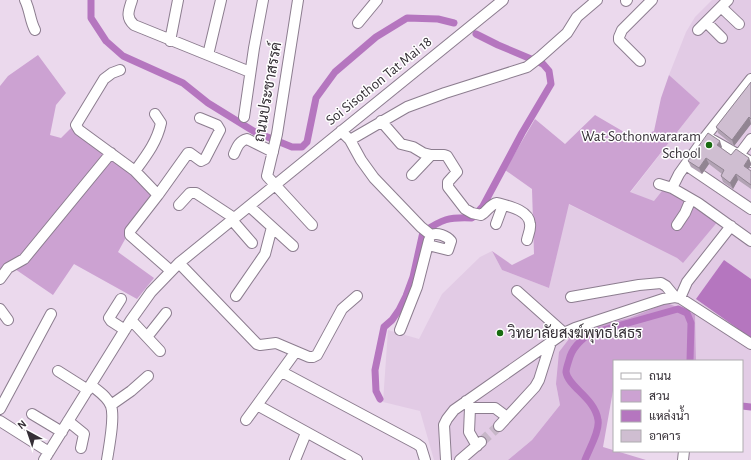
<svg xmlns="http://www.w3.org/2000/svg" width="751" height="460" font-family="'Alegreya Sans',Sarabun,sans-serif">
<rect width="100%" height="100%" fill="#ebd9ed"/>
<path fill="#e2cbe5" d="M712,0H751V404L742,402V361H696L695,314L667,303L629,318L599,325L556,384L560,405L532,440L508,460H434L420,411L383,402L388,330L419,339L442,294L480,257L492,251L502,270L549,288L568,204L677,258L683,263L654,201L630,193L699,104L669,75L686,32L695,17Z"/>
<path fill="#cca2d2" d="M38,55L66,93L56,105L50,135L61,138L73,126L107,154L22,258L0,274V86L8,76Z
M669,75L700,103L630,192L654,201L666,186L719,220L683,263L677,258L569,204L549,288L502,270L492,251L512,265L534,254L532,189L505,170L535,119L565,144L595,115L636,139L654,131L661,98Z
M113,157L131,170L154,196L134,223L118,252L154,278L137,299L74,264L53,295L15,269Z
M667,303L695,314L696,361H614V385L603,447L646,460H508L532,440L560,405L556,384L559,352L572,335L599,325L629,318Z"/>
<path fill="#b576bf" d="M724,260L751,279V338L696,299Z"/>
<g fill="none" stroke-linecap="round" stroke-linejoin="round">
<path stroke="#b576bf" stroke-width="7" d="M91,0V18L106,41L123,56L183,83L208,103L255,132L292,147H302L307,142L316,98L335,72L376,37L407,18L438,19L454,23
M380,399L376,391L375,370L384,327L392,320L399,310L406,296L413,277L423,232C443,219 448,217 472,218L483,206L522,133L551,84L549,71L543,64L498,45L476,34
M742,406L751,407
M585,460C589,449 600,431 598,420C595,398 568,387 566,372C566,369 568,363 569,360C572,348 580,341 589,334L678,309L687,313L691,323L690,361"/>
<path stroke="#c7b7c8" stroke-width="10" stroke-dasharray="10 5" stroke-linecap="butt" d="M481,442L499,426"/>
<g stroke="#8c7d8f" stroke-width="12">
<path id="minor" d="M25,0C30,10 30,21 35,30
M132,0C129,10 125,17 134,25L250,72
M298,0L277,134L267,176L312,225
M626,1L627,0
M721,7L739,24
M706,22L722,38
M358,23L377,0
M698,30L728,0
M170,41L178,0
M208,55L221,0
M640,61L619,40V37L622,30L652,0
M120,70L112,73L104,79L76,125L79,130L135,171L158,195L130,231V235L171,271
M751,79L706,136L679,174L672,188L698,203L751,241
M244,117L254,48L263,0
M381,121L401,144L413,147L423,153L431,155H444L447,156L457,172L448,182V187L465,209L472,213L481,215C487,212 490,204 497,203C508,206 529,210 530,224C531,229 528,235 527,240
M341,131L350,140L407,107L445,93L527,67L540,57L567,33L577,17L597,0
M709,138L739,155
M751,139L739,155L751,162
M350,140L361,160L374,178L421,227L431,235C437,232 447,236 451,241L448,250L428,245
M234,154C237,147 239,141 247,139L273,152
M686,165L751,209
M135,171C146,156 157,142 161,123L155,114
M412,175L431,155
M659,184L672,188
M158,195L188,153H190L201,161L205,159L220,130L217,125L200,118
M179,205L190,193H196L234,218
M249,206L293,246
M232,220L252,243
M496,224L503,205
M677,225L685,213L691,199
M179,263L257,344L260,345L276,343L309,357H313L317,355L342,309L357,296
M0,279L8,268L24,259L111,153
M517,291L564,333
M236,296L265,254L272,227
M571,297L639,285L661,283L666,286L675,297
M680,298L687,282L731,226
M121,299L109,318L111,321L125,330
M0,309L8,320
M131,320L160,351
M400,330L417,287L429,240
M147,337L166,313
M294,354L257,405L357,460
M58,371L88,390
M282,372L417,444L421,447L425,460
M91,385C98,391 108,397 111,406C115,417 109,447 107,460
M466,401L470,408L469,432L477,446
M111,405L131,391L148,376
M470,408H495L507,417
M0,409L51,314
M32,414L62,432
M246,420L257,405
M0,421L49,452
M68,421L84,434L81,448
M499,426L535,387L539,380L551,342
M44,460L131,320L151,292L179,263L503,0
M295,460L306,433
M446,460L444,425L447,419L454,410L564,333L575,328L663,299L675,297L680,298L751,344
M460,460L481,442
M683,460L684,451"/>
</g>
<use href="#minor" stroke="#fff" stroke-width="10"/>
</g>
<path fill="#b2a3b4" d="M751,82V124L734,146L718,133L716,127Z
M722,147L721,148L731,155L751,165L748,169L751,171V189L738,180L733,189L723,182L721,176L722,174L709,164L702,174L691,167L688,161Z"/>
<path fill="#918592" d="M749,117L751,124L734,146L732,140Z
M720,141L722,147L719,151L717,145Z
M706,158L709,164L702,174L699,168Z
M749,158L751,163V165L746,172L744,166Z
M736,174L738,180L733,189L730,183Z"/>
<path fill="#cfbed1" stroke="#918592" d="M751,82V119L749,117L732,140L716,127Z
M708,133L720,141L717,145L731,155L736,149L749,158L744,166L751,171V185L736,174L730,183L721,176L724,170L706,158L699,168L688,161Z"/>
<g fill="#186b11" stroke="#fff" stroke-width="1.5">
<circle cx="709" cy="145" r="4"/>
<circle cx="500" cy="333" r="4"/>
</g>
<g text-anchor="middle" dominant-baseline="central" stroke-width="3" stroke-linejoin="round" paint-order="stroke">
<g font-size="15" fill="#352f36" stroke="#fff">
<text transform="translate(379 81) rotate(-39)">Soi Sisothon Tat Mai 18</text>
<text transform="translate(268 92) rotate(-80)">ถนนประชาสรรค์</text>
</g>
<g font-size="15" fill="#352f36" stroke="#fff" text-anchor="end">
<text x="701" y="136">Wat Sothonwararam<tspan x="701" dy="17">School</tspan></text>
<text x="508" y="333" text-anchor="start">วิทยาลัยสงฆ์พุทธโสธร</text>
</g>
</g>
<rect x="613" y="360" width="130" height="92" fill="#ffffff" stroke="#aeacaf"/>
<rect x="621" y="373" width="20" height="6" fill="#ffffff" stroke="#aeacaf"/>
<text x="649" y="380" font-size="12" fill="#352f36">ถนน</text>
<rect x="621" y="390" width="20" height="12" fill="#cca2d2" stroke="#aeacaf"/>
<text x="649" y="400" font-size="12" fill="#352f36">สวน</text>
<rect x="621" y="410" width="20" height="12" fill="#b576bf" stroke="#aeacaf"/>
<text x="649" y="420" font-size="12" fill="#352f36">แหล่งน้ำ</text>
<rect x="621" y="430" width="20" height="12" fill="#cfbed1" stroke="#aeacaf"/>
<text x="649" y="440" font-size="12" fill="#352f36">อาคาร</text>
<g transform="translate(28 432) rotate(320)" stroke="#ffffff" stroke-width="3" paint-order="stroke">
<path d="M0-3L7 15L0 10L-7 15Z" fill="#352f36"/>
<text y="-6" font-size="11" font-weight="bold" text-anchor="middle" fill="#352f36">N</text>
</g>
</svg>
